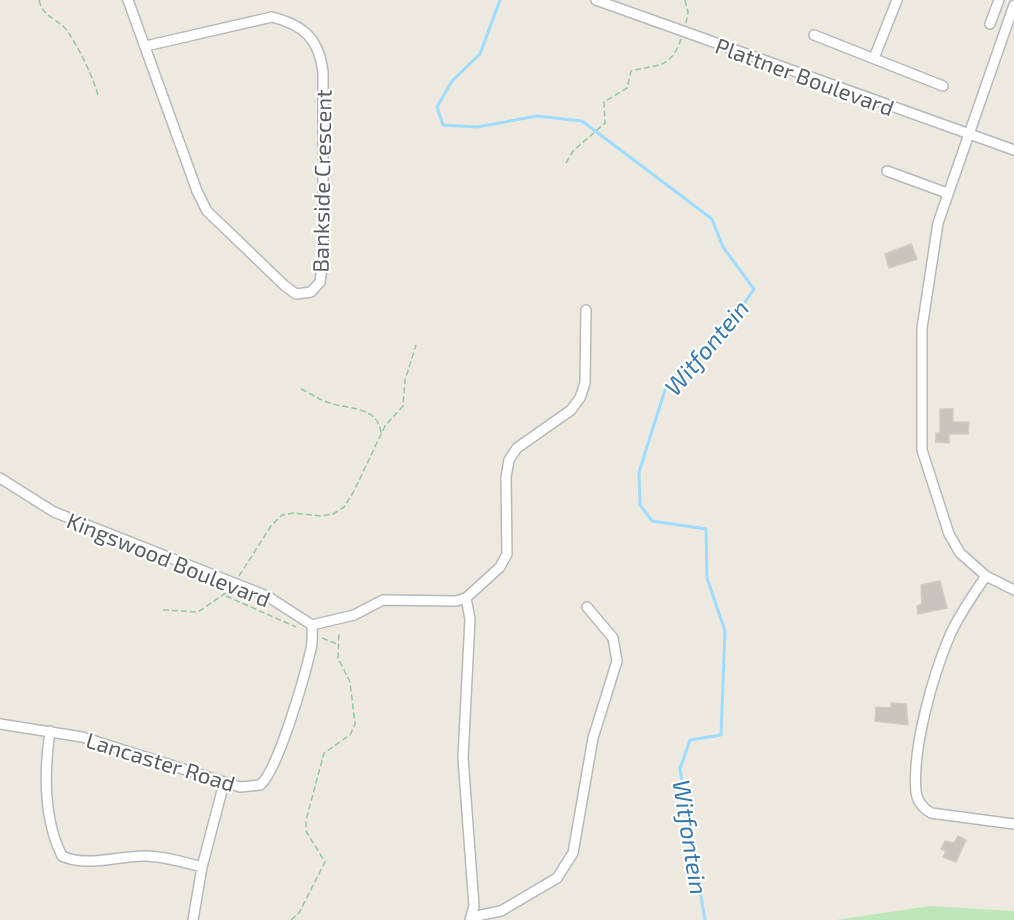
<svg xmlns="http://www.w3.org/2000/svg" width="1014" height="920" font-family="'Exo 2',sans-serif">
<rect width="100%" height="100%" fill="#ede9df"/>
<path fill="#bde7ba" d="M930,906L1014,911V920H836Z"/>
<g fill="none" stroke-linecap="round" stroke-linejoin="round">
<path stroke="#9ddcff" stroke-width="3" d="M500,0L480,54L452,81L437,107L443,125L477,127L537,116L582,121L712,219L723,247L754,289L726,329L665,390L639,472L640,505L652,521L706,529L707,578L725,631L721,735L690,740L680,769L705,920"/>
</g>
<path fill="#c8c3bd" stroke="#d2cabe" stroke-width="1.5" d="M911,244L917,259L889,268L885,254Z
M940,409H953V422H969L968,434H949V443L936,442V433H940Z
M940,581L947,608L918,614L917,606L922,604L921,585Z
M891,703L906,704L908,725L875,721L876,707L891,708Z
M958,836L966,840L956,862L943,857L946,851L941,849L945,841L954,843Z"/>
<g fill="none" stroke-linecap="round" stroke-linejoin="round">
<g stroke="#b5b9be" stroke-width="12">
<path id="street" d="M128,0L197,191L207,211L285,286L296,294L311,292L320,282L323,262V72C319,39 304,25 272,17L146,46
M596,0L677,29
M1014,5L938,223L922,328V450L949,534L960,553L986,576L1014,590
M990,24L999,0
M691,34L1014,150
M814,35L943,86
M874,58L897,0
M887,171L947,193
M0,478L54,512L267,596L312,625L354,615L383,600L456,601L466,598L500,567L507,554L506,477L509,460L517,448L571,410L580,398L585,383L586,310
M986,576C973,595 960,613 950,635C933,675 912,748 916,792C917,802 923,808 931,813L1014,824
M466,598L470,619L463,758L474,906L470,920
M0,724L82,737L240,787L260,785C278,771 305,675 311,649C313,641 312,633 312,625
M50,731C44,772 43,818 62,856C87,868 120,855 147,856C166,857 184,862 202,867
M472,917L501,911L557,878L573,853L593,738L617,661L613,638L587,607
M193,920L202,867L224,783"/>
</g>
<path stroke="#92c89e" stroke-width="1.5" stroke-dasharray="6 3" stroke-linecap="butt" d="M39,0C42,15 54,18 64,27C73,36 98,85 98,98
M685,0L688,12L686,23
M566,163L573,151L605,123L604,102L627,88L631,71C657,64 670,70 681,39
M301,389C310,393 318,399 327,402C347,410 379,405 381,434
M239,576L271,526L282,515L293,513L321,516L333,514L344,507L354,491L385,426L403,406L405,380L416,345
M226,596L296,627
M163,610L198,612L230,590
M322,638L337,644
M291,920L299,913L325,862L306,831V820L324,753L350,735L355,724L350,682L338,658L339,634"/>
<use href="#street" stroke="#fff" stroke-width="9"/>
<g stroke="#b5b9be" stroke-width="12" stroke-linecap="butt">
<path id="street-bridge" d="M677,29L691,34"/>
</g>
<use href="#street-bridge" stroke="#fff" stroke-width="9"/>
</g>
<g text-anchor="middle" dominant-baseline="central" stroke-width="4.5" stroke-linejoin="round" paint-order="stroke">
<g font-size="22" fill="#585d62" stroke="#fff">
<text transform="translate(805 76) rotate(20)">Plattner Boulevard</text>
<text transform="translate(321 181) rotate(-89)">Bankside Crescent</text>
<text transform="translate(169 559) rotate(22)">Kingswood Boulevard</text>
<text transform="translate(161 761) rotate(17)">Lancaster Road</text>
</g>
<g font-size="24" font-style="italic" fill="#3478ad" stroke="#fff">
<text transform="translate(706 347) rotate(-50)">Witfontein</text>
<text transform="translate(691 837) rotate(81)">Witfontein</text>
</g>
</g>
</svg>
